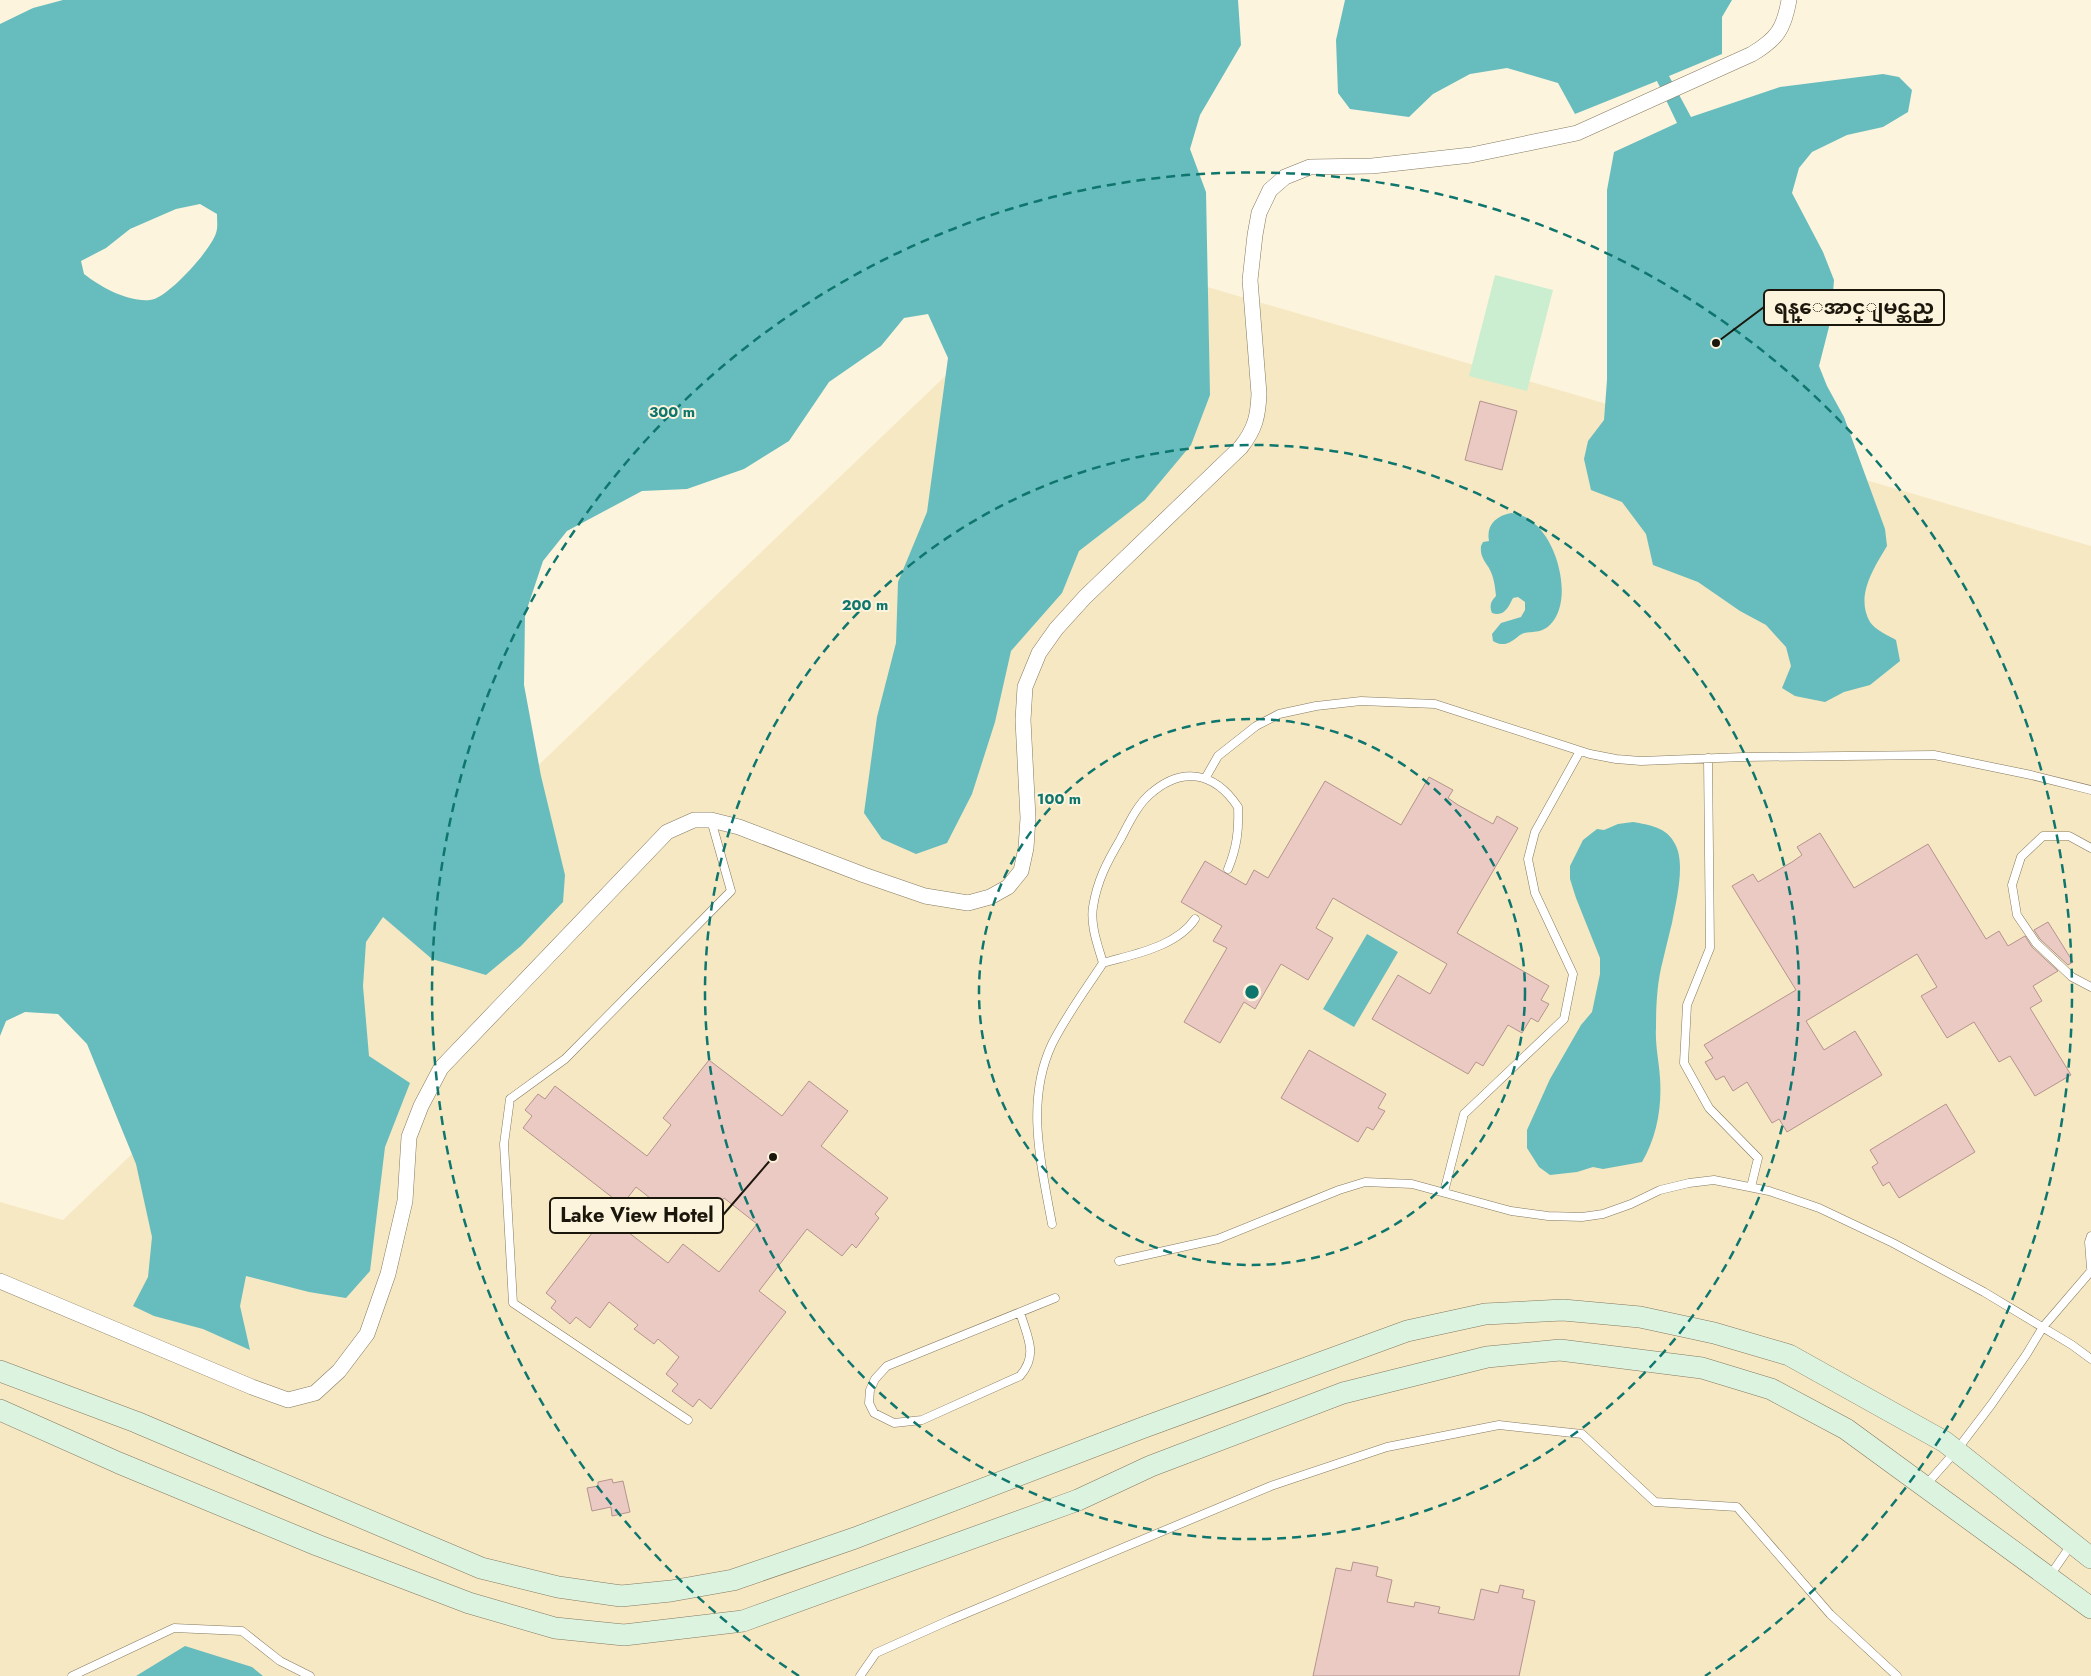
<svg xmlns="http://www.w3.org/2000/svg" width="2091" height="1676" font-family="Jost,'Noto Sans Myanmar',sans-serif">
<rect width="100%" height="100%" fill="#fdf4dd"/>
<path fill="#f6e8c3" d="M1078,249L2091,546V1676H0V1202L63,1220Z"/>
<path fill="#caeecf" d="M1495,275L1553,290L1527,391L1469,376Z"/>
<path fill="#67bcbe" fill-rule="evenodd" d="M63,0H1238L1241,45L1200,115L1190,149L1206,192L1210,395L1191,445L1145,500L1079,551L1062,593L1011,651L995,722L972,794L947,843L916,854L882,839L864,813L877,717L896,643L898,582L927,512L948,358L928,314L904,318L881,346L829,382L789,441L744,469L687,489L642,491L567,531L543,561L525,615L524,685L541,776L565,875L563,902L521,946L486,975L432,959L383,917L366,942L363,986L369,1056L410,1083L385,1147L370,1271L346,1298L309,1292L246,1276L240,1306L250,1350L203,1329L154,1316L133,1306L148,1277L152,1237L136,1164L87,1044L58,1014L25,1012L6,1021L0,1036V24L33,8ZM200,204L217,214C217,220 218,228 216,233C211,250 167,299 150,300C127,302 101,287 84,274L81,261L106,248L130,229L176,209Z
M1345,0H1732L1722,17V54L1669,76L1691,117L1780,87L1883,74L1899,77L1912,90L1908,112L1883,127L1847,135L1812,152L1799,168L1792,193L1823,252L1834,280L1831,319L1819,366L1827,386L1844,417L1885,529L1887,546C1874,568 1855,596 1870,622C1874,629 1889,636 1896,640L1900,661L1870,685L1844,692L1825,702L1795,696L1782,688L1791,666L1786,647L1766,625L1740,611L1698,582L1653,565L1646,534L1622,502L1591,490L1584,459L1588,441L1604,420L1607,380V190L1614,152L1677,123L1657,81L1575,114L1558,83L1507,68L1470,74L1433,94L1409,117L1350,109L1338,93L1336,40Z
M1511,513C1551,515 1575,590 1554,620C1542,637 1529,629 1520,635C1511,642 1505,648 1493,641L1492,634L1501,623L1521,617L1525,610V602L1518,597L1513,598C1508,608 1504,617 1492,613C1489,605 1491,601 1496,596C1495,586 1494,577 1489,568C1484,560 1480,556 1481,546L1483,542L1489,541C1486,525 1496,516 1511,513Z
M1633,822C1649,825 1667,827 1675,844C1686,863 1676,902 1672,923C1669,935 1666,947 1663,960C1657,982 1656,1006 1656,1028C1655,1045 1659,1061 1660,1078C1662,1107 1657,1137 1642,1162L1603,1169L1593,1167L1577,1172L1550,1175L1539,1167L1527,1148V1130L1550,1079L1581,1025L1592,1012L1600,974V958L1576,898L1570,879V866L1583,840L1597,829L1604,830L1618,824Z
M1367,934L1398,952L1354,1027L1323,1009Z
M185,1646L252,1667L263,1676H136Z"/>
<path fill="#eccac4" stroke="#b4948e" d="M1480,401L1517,411L1502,470L1465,460Z
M1429,777L1453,790L1448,798L1458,805L1493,824L1497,816L1518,828L1457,933L1549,986L1541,1000L1549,1004L1538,1022L1531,1018L1522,1033L1508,1025L1483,1066L1476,1062L1468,1074L1372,1019L1398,975L1430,994L1447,964L1333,898L1316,928L1333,938L1308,980L1281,964L1255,1009L1244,1002L1220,1043L1184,1022L1227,948L1213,941L1222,926L1181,902L1205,861L1246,885L1254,870L1268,878L1325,781L1401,825Z
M1820,833L1854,888L1928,844L1986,939L1999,931L2008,946L2025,936L2032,947L2058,971L2033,986L2042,1001L2030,1008L2071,1075L2035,1096L2010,1056L1999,1062L1974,1022L1947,1038L1921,996L1937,987L1917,954L1806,1021L1824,1050L1855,1031L1882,1075L1787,1132L1779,1119L1772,1123L1747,1082L1733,1091L1724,1076L1716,1080L1705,1062L1713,1058L1704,1045L1796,990L1732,886L1753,874L1758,882L1792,862L1802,855L1797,847Z
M2048,922L2073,962L2068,965L2040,939L2034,930Z
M1309,1050L1386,1094L1378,1108L1385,1111L1373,1130L1367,1127L1358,1142L1281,1098Z
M709,1060L782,1116L809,1081L848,1111L821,1146L888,1198L875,1214L879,1218L856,1248L852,1244L842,1256L807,1229L759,1291L786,1312L711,1409L699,1399L693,1407L672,1391L678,1384L666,1374L679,1357L658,1339L654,1344L634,1329L638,1325L609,1302L590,1328L576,1317L570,1324L551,1308L556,1301L546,1293L606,1215L668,1263L683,1244L719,1272L757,1224L724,1198L696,1234L636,1187L622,1205L523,1128L532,1116L525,1110L538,1094L545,1099L555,1086L647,1156L671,1125L663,1118Z
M1946,1104L1975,1152L1899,1198L1889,1182L1883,1186L1872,1167L1878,1163L1870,1150Z
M612,1479L613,1483L623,1481L630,1512L612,1516L611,1507L592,1511L587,1488L598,1486V1482Z
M1353,1562L1378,1567L1376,1576L1392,1580L1387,1602L1414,1607L1415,1602L1440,1607L1438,1613L1474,1620L1481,1589L1498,1593L1500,1585L1524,1590L1522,1598L1535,1601L1519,1676H1313L1336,1568L1351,1571Z"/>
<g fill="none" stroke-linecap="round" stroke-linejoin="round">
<g stroke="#84795f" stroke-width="9">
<path id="lane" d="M1708,758L1710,948L1687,1005L1684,1063L1709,1108L1758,1158L1751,1187
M1206,777L1218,756L1256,726L1279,714L1316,706L1361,701L1435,704L1590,754L1616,759L1641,761L1743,757L1934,755L2031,775L2091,790
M2091,848L2069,836H2043L2021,857L2012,885L2017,915L2036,943L2072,977L2091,987
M1103,963C1098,946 1090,925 1093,907C1097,881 1107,862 1120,840C1128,825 1136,807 1149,795C1181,766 1214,771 1238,807C1239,830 1237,847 1228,869
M1444,1192L1464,1114L1564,1019L1573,974L1535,893L1528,859L1535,832L1580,751
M1052,1224C1041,1164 1025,1101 1052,1044C1066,1016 1086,989 1103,963C1134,954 1176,947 1195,919
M2091,1236L2089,1242L2091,1268
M1119,1261L1218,1239L1339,1190L1365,1182L1412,1184L1511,1211L1548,1216L1582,1217L1603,1214L1631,1204L1660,1190L1689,1183L1714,1180L1769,1191L1819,1208L1893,1243L1984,1292L2072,1345L2091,1359
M1020,1312C1027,1337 1039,1354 1020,1376L922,1420L894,1423L874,1413L869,1403L870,1390L875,1379L887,1366L1055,1298
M688,1420L513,1303L504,1144L510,1099L565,1059L731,891L711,820
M1925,1486L1956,1451L1991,1405L2026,1355L2043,1327L2091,1271
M2049,1577L2071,1545
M72,1676L174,1628L242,1631L280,1661L310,1676
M860,1676L876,1653L950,1620L1271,1486L1387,1447L1499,1425L1582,1434L1655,1502L1737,1507L1830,1614L1897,1676"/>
</g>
<g stroke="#84795f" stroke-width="16">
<path id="street" d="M0,1281L252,1387L288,1400L315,1393L339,1371L367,1334L388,1274L405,1201L409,1137L421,1106L441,1068L667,832L694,820H711L739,827L864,875L925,896L968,903L990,897L1008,887L1021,871L1026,848L1028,818L1023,720L1025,687L1039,653L1056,629L1085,597L1241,447C1255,429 1258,417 1259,394L1250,280L1255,235L1259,213L1270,190L1285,177L1310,167L1372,166L1471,155L1577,133L1752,54C1777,39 1784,29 1789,0"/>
</g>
<g stroke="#84795f" stroke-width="22">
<path id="secondary" d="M0,1371L136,1422L481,1568L558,1587L621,1596L671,1591L733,1580L855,1538L1142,1428L1407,1331L1485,1314L1563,1310L1640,1317L1714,1333L1789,1355L1945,1442L2091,1558
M0,1410L119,1463L317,1545L469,1603L555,1628L624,1635L743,1621L1078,1500L1151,1466L1343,1393L1487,1357L1560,1350L1702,1368L1771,1389L1846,1429L2091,1608"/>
</g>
<use href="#lane" stroke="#fff" stroke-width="8"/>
<use href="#street" stroke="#fff" stroke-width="15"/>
<use href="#secondary" stroke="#dcf3e0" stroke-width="21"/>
</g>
<g fill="none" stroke="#0f766e" stroke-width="2.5" stroke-dasharray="9 6">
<circle cx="1252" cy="992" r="273"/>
<circle cx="1252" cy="992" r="547"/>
<path d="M799 1676A820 820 0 1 1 1705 1676"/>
</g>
<circle cx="1252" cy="992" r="8" fill="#0f766e" stroke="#fdf4dd" stroke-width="2.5"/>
<g font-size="15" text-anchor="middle" font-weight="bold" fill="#0f766e" stroke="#fdf4dd" stroke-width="4" stroke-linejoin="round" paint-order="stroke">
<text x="672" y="417">300 m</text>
<text x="865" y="610">200 m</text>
<text x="1059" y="804">100 m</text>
</g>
<path fill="none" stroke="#1b170d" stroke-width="2" d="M1716 343L1764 307M773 1157L723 1215"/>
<g fill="#1b170d" stroke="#fdf4dd" stroke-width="2">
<circle cx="1716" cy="343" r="5"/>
<circle cx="773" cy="1157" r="5"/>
</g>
<g fill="#fdf4dd" stroke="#1b170d" stroke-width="2">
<rect x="1764" y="290" width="180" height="35" rx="5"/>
<rect x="550" y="1198" width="173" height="35" rx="5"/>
</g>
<g font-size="20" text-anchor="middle" font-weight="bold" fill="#1b170d">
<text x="1854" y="314">ရန္ေအာင္ျမင္ဆည္</text>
<text x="637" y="1222">Lake View Hotel</text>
</g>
</svg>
